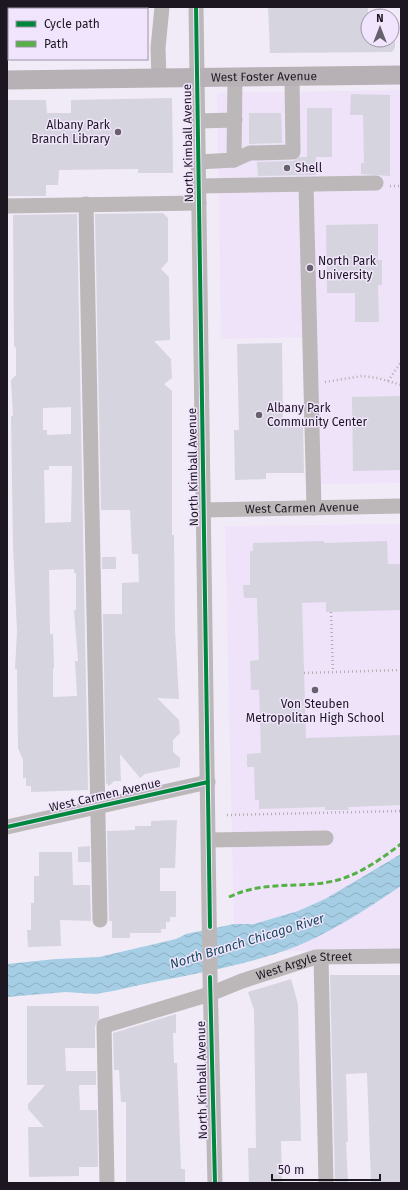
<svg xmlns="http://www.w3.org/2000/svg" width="408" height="1190" font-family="'Fira Sans',sans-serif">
<defs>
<pattern id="water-waves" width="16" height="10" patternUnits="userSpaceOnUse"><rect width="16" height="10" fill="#a5cde3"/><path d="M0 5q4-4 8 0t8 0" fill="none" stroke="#8eafc2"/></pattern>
</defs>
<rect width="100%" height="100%" fill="#f1ebf7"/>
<path fill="#eee3f9" d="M401,90V483L321,484L316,337L221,339L217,93Z
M401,524V854L325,899L298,911L254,924H234L225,526Z
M401,886V950L285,951L314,938Z"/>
<path fill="url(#water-waves)" d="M401,854V886C365,910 326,936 284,951C229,970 170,977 113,991L95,994L66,992L7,997V964L56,959L99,957L176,939L186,934L234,924H254L298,911L325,899Z"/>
<path fill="#d6d4df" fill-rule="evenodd" d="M268,7H368V40H395V48L392,52L270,53Z
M351,94L390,95V176L361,174V163H364L363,115H350Z
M172,98L173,173H138V169L59,170L58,185H46V196H7V100H46L47,113H71V100Z
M307,108H332V157H316V175L258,176L257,162L293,161L300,157H307Z
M249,113H281L282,143L249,144Z
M163,213L168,218V261L161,269L169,277L170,340L154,341L171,359L172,378L164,384L172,391V535H174L175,630L179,699L157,698L179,720L180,733L173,740V752L180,758V767L145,774L140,778L120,754L121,781H114L109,786L106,783L103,614H122V583L139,582L138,554H132L130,510H101L95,214Z
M77,214L88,790L31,792V786H26V778H23V760L18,748L17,669H15L17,631L13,546L11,416H13L11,380L16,375V348L14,346L13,215ZM71,407V434L47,435V430H43V408ZM49,466H72L71,522L45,523L44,470H49ZM74,569V573H76V610H74L78,661H75L77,696L53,697V668H54L53,634H50L49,570Z
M378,224V260H382V285H378L379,322H355V293H327L326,225Z
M282,343L283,421H303L304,473H266V479L235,480L234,430H239L237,344Z
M401,396V470L353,471L352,397Z
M324,541V543L387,541L388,564H401V610L326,612V602L302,603L306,738L401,735V805L348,807L349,810H325V807L259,809V800H255L254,767H247V754L261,753L259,690H251L250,661L259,660L257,598H244L243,585H250V551H253V543Z
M102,557H116V569H102Z
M177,820L175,868H160V891H176V917H170V922H166V929H161V933H130V938H112V921H109L107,831L135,830V826H151V821Z
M90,846V862H78V847Z
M39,852H72L73,885H90L91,921L60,920L61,946L28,947L27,930H31V903H34V876H39Z
M330,975H401V1183H371L367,1073L346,1074L348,1142H346L348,1183H335Z
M291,979L298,1004L301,1141H281L282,1183H249L248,1148H256L254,1010L248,992Z
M27,1006H99V1019L95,1026V1048H65L66,1071H96V1085H79L80,1110H97L98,1167H79V1176L29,1177L28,1127H44L28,1109V1104L45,1085H27Z
M176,1014V1033H173L174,1063H177L181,1169H185V1183H126V1102H121L119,1070H114L113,1033Z"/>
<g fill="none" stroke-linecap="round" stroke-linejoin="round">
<path stroke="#b1adb1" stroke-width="2.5" stroke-dasharray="1 3" stroke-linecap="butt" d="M390,186H401
M388,381L401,362
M325,382L362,376L378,378L401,385
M331,612L333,672
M304,673L401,670
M227,815L401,811"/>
<g stroke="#bcb7b9" stroke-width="15">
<path d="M196,7L210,977L215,1183"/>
<path d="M159,78L158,48L162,7"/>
<path d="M198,121L235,120"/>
<path d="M234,160L250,153L293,152L292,76"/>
<path d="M198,162L234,160L235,77"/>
<path d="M306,185L314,508"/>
<path d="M199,186L376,183"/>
<path d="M86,204L100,920"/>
<path d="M7,206L199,203"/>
<path id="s1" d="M204,510L401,506"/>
<path d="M7,827L208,782"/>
<path d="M209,840L326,838"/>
<path d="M321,957L326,1183"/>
<path id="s2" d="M107,1183L104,1026L210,994L242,981L316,957L401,956"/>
</g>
<path stroke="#b7b0b4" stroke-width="19" id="s3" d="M7,80L401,75"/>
<path stroke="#55b145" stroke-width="3" stroke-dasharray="6 3" stroke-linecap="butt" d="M229,897C265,880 297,889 334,881C359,875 381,859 401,844"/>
<g stroke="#f1e5fd" stroke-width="6">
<path id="cycleway" d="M196,7L210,927
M7,827L208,782
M210,977L215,1183"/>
</g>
<use href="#cycleway" stroke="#00873e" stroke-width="4"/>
</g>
<g fill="#67616d" stroke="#f1e5fd" stroke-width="1.5">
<circle cx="118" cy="132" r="4"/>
<circle cx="287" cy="168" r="4"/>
<circle cx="310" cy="268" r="4"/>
<circle cx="259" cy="415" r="4"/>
<circle cx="315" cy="690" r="4"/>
</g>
<g text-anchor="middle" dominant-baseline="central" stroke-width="3" stroke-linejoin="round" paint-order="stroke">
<g font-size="12" fill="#1d1722" stroke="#f1e5fd">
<text stroke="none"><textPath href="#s3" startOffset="257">West Foster Avenue</textPath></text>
<text transform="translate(188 143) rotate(-91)">North Kimball Avenue</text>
<text transform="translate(193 467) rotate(-91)">North Kimball Avenue</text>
<text stroke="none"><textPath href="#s1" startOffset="98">West Carmen Avenue</textPath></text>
<text transform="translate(105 795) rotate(-13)">West Carmen Avenue</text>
<text stroke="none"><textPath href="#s2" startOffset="367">West Argyle Street</textPath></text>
<text transform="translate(202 1080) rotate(-91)">North Kimball Avenue</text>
</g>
<g font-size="12" fill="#1d1722" stroke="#f1e5fd" text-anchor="start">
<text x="110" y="125" text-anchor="end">Albany Park<tspan x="110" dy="14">Branch Library</tspan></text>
<text x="295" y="168">Shell</text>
<text x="318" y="261">North Park<tspan x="318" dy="14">University</tspan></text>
<text x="267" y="408">Albany Park<tspan x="267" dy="14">Community Center</tspan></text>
<text x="315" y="704" text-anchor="middle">Von Steuben<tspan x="315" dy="14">Metropolitan High School</tspan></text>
</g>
<g font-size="13" font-style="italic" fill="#174a5d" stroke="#f1e5fd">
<text transform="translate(247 941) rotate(-17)">North Branch Chicago River</text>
</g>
</g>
<rect width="408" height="1190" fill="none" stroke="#1d1722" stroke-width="16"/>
<rect x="8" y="8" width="140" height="52" fill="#f1e5fd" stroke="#9c93a5"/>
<rect x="16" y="21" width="20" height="6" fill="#00873e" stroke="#9c93a5"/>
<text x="44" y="28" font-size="12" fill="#1d1722">Cycle path</text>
<rect x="16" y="41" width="20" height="6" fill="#55b145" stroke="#9c93a5"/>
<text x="44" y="48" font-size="12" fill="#1d1722">Path</text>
<g transform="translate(380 28)"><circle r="19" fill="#f1e5fd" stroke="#9c93a5"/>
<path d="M0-3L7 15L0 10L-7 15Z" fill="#67616d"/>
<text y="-6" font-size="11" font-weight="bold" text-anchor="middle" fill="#1d1722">N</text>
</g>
<path d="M272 1174v6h108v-6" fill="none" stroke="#1d1722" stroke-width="2"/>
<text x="278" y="1174" font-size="12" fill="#1d1722" stroke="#f1e5fd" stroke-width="3" paint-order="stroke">50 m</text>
</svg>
